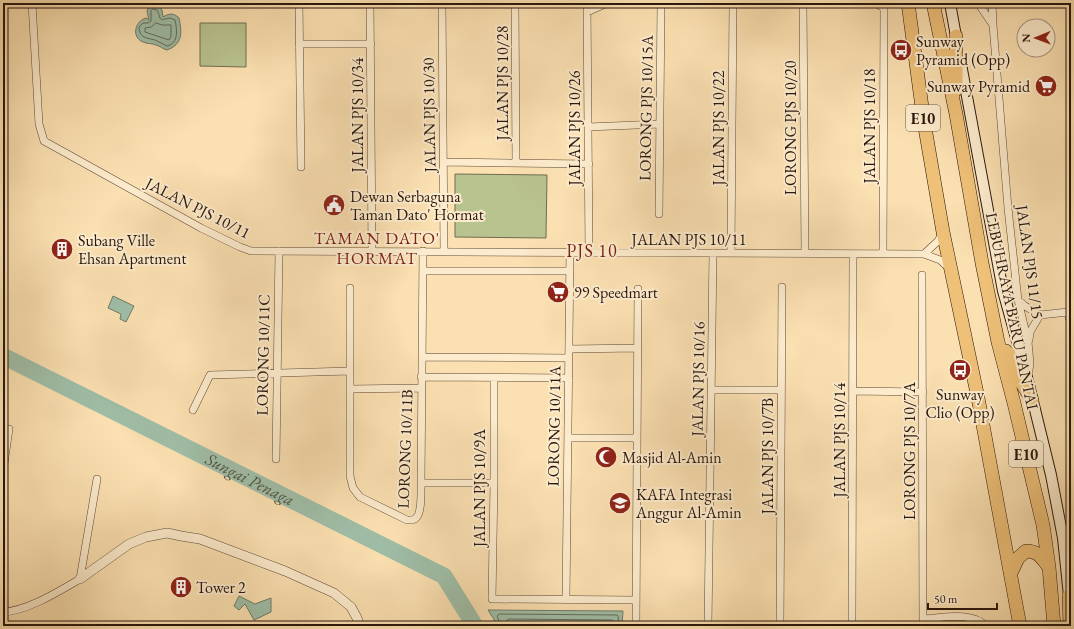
<svg xmlns="http://www.w3.org/2000/svg" width="1074" height="629" font-family="'EB Garamond',serif">
<rect width="100%" height="100%" fill="#fbe0b1"/>
<filter id="stains"><feTurbulence type="fractalNoise" baseFrequency=".005" numOctaves="4"/><feColorMatrix values="0 0 0 0 .2 0 0 0 0 .09 0 0 0 0 .02 0 0 0 .5 -.17"/></filter>
<radialGradient id="worn" r=".72"><stop offset=".6" stop-color="#630" stop-opacity="0"/><stop offset="1" stop-color="#630" stop-opacity=".3"/></radialGradient>
<path fill="#b9c390" stroke="#716c4e" d="M200,23H246V67L200,66Z
M455,174L547,175L546,238L455,237Z"/>
<path fill="#9fbea7" stroke="#707b69" d="M153,5L159,6L162,10L163,17C169,13 174,13 179,18C182,33 183,44 167,50C163,49 160,46 156,45C152,43 147,44 143,42C131,37 135,21 146,18L149,20L147,11L149,6Z
M113,296L134,306L126,322L120,319L121,314L108,308Z
M239,596L255,604L271,598V612L254,620L245,604L239,610L234,606Z
M488,610L623,611L622,626H498Z"/>
<g fill="none" stroke-linecap="round" stroke-linejoin="round">
<path stroke="#646a5a" stroke-width="1" d="M153,9L157,10C162,20 157,21 170,18L175,20C177,30 179,43 167,46C163,44 159,42 155,40C147,38 139,38 139,27L143,23H148L151,21V11Z
M156,23L162,25H171V36L169,40L145,32V28L151,27Z
M501,626L497,616L499,614L617,615L618,616L619,626
M507,626L506,621L508,619L612,620L613,621V626
M513,626H607"/>
<path stroke="#9fbea7" stroke-width="17" id="s1" d="M3,356L444,576L475,626"/>
<g stroke="#5e4836" stroke-width="8">
<path id="minor" d="M32,3L39,124L44,141L201,228L240,247L251,251L924,254L940,260L949,268
M299,3L301,167
M370,3L372,251
M442,3L444,252
M515,3L516,163
M587,3L589,252
M803,3L805,253
M875,3L884,8L883,254
M978,3L993,25
M992,3L993,25L1008,208L1018,300L1028,342L1030,363L1028,377
M587,12L607,3
M299,44H371
M588,127L660,124
M444,162L589,164
M659,214L661,3
M731,253L733,3
M924,254L938,241L942,234
M423,271H570
M922,275L923,626
M350,288V476L353,488L360,497L407,520C410,520 413,521 416,518C422,513 421,491 421,483L423,251
M1018,300L1025,306L1040,315L1068,312L1071,326
M1029,340L1030,332L1040,315
M569,349L638,348
M422,357L569,358
M421,377L569,378
M494,378V483L492,599L636,600
M350,389L421,388
M712,390H781
M853,391L923,392
M193,410L210,375L350,371
M568,438H637
M276,459L279,251
M3,471L9,429
M421,483H494
M566,599L570,252
M3,612C28,611 59,591 80,579L97,479
M923,619C942,618 972,611 986,626
M636,626L638,289
M708,626L713,253
M780,626L782,287
M852,626L853,254"/>
</g>
<g stroke="#5e4836" stroke-width="10">
<path id="tertiary" d="M1063,538L1071,551
M80,579L129,544L146,537L167,533L181,536L200,539L285,571L334,593L351,607L357,618L360,626"/>
</g>
<g stroke="#29160d" stroke-width="12">
<path id="secondary" d="M950,3L957,42
M961,64L1003,291L1028,381L1051,475L1063,538L1069,596"/>
</g>
<g stroke="#29160d" stroke-width="14">
<path id="motorway" d="M908,3L924,122L943,232L978,398L1020,626
M933,3L956,114L982,263L998,342L1014,403L1043,525L1049,567L1054,626
M956,90V36
M1006,351L1009,354L1020,380L1032,400
M1011,573L1018,558L1026,551C1038,551 1041,557 1048,566
M1069,596L1070,626"/>
</g>
<use href="#minor" stroke="#fcebcc" stroke-width="7"/>
<use href="#tertiary" stroke="#fcebcc" stroke-width="9"/>
<use href="#secondary" stroke="#fcebcc" stroke-width="10"/>
<use href="#motorway" stroke="#eec078" stroke-width="13"/>
</g>
<defs>
<g id="bus-disc" transform="scale(1.15)"><circle r="9.5" fill="#8f2418" stroke="#fcebcc"/><path d="M-5-6H5V4H4V6H2V4H-2V6H-4V4H-5ZM-3.5-4V0h7V-4ZM-3.5 1.2v1.5H-2V1.2ZM2 1.2v1.5H3.5V1.2Z" fill="#fff"/></g>
<g id="supermarket-disc" transform="scale(1.15)"><circle r="9.5" fill="#8f2418" stroke="#fcebcc"/><path d="M-6-5.5h2.5l.6 2H6L4.5 2H-2.5L-4.4-4H-6ZM-1.5 3.2a1.3 1.3 0 1 0 .1 0ZM3 3.2a1.3 1.3 0 1 0 .1 0Z" fill="#fff"/></g>
<g id="civic-disc" transform="scale(1.15)"><circle r="9.5" fill="#8f2418" stroke="#fcebcc"/><path d="M-.6-6.5H3V-4.5H.6V-3L4-1V1h2V6H-6V1h2V-1L-.6-3ZM-1.2 2.5V6h2.4V2.5Z" fill="#fff"/></g>
<g id="building-disc" transform="scale(1.15)"><circle r="9.5" fill="#8f2418" stroke="#fcebcc"/><path d="M-4-6H4V6H1V3H-1V6H-4ZM-2.5-4.3h1.7v1.8h-1.7ZM.8-4.3h1.7v1.8H.8ZM-2.5-1h1.7V.8h-1.7ZM.8-1h1.7V.8H.8Z" fill="#fff"/></g>
<g id="mosque-disc" transform="scale(1.15)"><circle r="9.5" fill="#8f2418" stroke="#fcebcc"/><path d="M3.5-4.9A6 6 0 1 0 3.5 4.9A5 5 0 1 1 3.5-4.9Z" fill="#fff"/></g>
<g id="school-disc" transform="scale(1.15)"><circle r="9.5" fill="#8f2418" stroke="#fcebcc"/><path d="M0-5L7-2L0 1L-7-2ZM-4 1L0 2.5L4 1V4Q0 6-4 4Z" fill="#fff"/></g>
</defs>
<g fill-rule="evenodd">
<use href="#bus-disc" x="901" y="50"/>
<use href="#supermarket-disc" x="1046" y="86"/>
<use href="#civic-disc" x="334" y="205"/>
<use href="#building-disc" x="62" y="249"/>
<use href="#supermarket-disc" x="558" y="292"/>
<use href="#bus-disc" x="960" y="370"/>
<use href="#mosque-disc" x="606" y="457"/>
<use href="#school-disc" x="620" y="503"/>
<use href="#building-disc" x="181" y="587"/>
</g>
<g text-anchor="middle" dominant-baseline="central" stroke-width="4" stroke-linejoin="round" paint-order="stroke">
<g fill="#fcebcc" stroke="#685646" stroke-width="1">
<rect x="906" y="105" width="34" height="26" rx="3"/>
<rect x="1009" y="441" width="34" height="26" rx="3"/>
</g>
<g font-size="15" font-weight="bold" fill="#29160d">
<text x="923" y="118">E10</text>
<text x="1026" y="454">E10</text>
</g>
<g font-size="16" fill="#29160d" stroke="#fcebcc" text-anchor="start">
<text x="916" y="41">Sunway<tspan x="916" dy="18">Pyramid (Opp)</tspan></text>
<text x="1030" y="86" text-anchor="end">Sunway Pyramid</text>
<text x="350" y="196">Dewan Serbaguna<tspan x="350" dy="18">Taman Dato' Hormat</tspan></text>
<text x="78" y="240">Subang Ville<tspan x="78" dy="18">Ehsan Apartment</tspan></text>
<text x="574" y="292">99 Speedmart</text>
<text x="960" y="394" text-anchor="middle">Sunway<tspan x="960" dy="18">Clio (Opp)</tspan></text>
<text x="622" y="457">Masjid Al-Amin</text>
<text x="636" y="494">KAFA Integrasi<tspan x="636" dy="18">Anggur Al-Amin</tspan></text>
<text x="196" y="587">Tower 2</text>
</g>
<g font-size="16" fill="#29160d" stroke="#fcebcc">
<text transform="translate(502 83) rotate(-90)">JALAN PJS 10/28</text>
<text transform="translate(646 108) rotate(-89)">LORONG PJS 10/15A</text>
<text transform="translate(357 115) rotate(-90)">JALAN PJS 10/34</text>
<text transform="translate(429 115) rotate(-91)">JALAN PJS 10/30</text>
<text transform="translate(869 126) rotate(-90)">JALAN PJS 10/18</text>
<text transform="translate(574 128) rotate(-90)">JALAN PJS 10/26</text>
<text transform="translate(718 128) rotate(-90)">JALAN PJS 10/22</text>
<text transform="translate(790 128) rotate(-90)">LORONG PJS 10/20</text>
<text transform="translate(198 208) rotate(27)">JALAN PJS 10/11</text>
<text x="689" y="239">JALAN PJS 10/11</text>
<text transform="translate(1030 262) rotate(82)">JALAN PJS 11/15</text>
<text transform="translate(1012 311) rotate(78)">LEBUHRAYA BARU PANTAI</text>
<text transform="translate(263 355) rotate(-89)">LORONG 10/11C</text>
<text transform="translate(698 379) rotate(-89)">JALAN PJS 10/16</text>
<text transform="translate(554 426) rotate(-89)">LORONG 10/11A</text>
<text transform="translate(839 440) rotate(-90)">JALAN PJS 10/14</text>
<text transform="translate(405 449) rotate(-88)">LORONG 10/11B</text>
<text transform="translate(909 451) rotate(-90)">LORONG PJS 10/7A</text>
<text transform="translate(767 456) rotate(-90)">JALAN PJS 10/7B</text>
<text transform="translate(479 488) rotate(-90)">JALAN PJS 10/9A</text>
</g>
<g font-size="17" letter-spacing="1" fill="#7a1f14" stroke="#fcebcc">
<text x="377" y="238">TAMAN DATO'<tspan x="377" dy="20">HORMAT</tspan></text>
</g>
<g font-size="17" font-style="italic" fill="#525143" stroke="#fcebcc">
<text stroke="none"><textPath href="#s1" startOffset="276">Sungai Penaga</textPath></text>
</g>
<g font-size="18" letter-spacing="1" fill="#7a1f14" stroke="#fcebcc">
<text x="592" y="250">PJS 10</text>
</g>
</g>
<rect width="1074" height="629" fill="none" stroke="#fbe0b1" stroke-width="16"/>
<rect x="4" y="4" width="1066" height="621" fill="none" stroke="#29160d" stroke-width="2"/>
<rect x="8" y="8" width="1058" height="613" fill="none" stroke="#29160d"/>
<g transform="translate(1036 38) rotate(269)"><circle r="19" fill="#fcebcc" stroke="#a89680"/>
<path d="M0-3L7 15L0 10L-7 15Z" fill="#8f2418"/>
<text y="-6" font-size="11" font-weight="bold" text-anchor="middle" fill="#29160d">N</text>
</g>
<path d="M928 603v6h69v-6" fill="none" stroke="#29160d" stroke-width="2"/>
<text x="934" y="603" font-size="12" fill="#29160d" stroke="#fcebcc" stroke-width="3" paint-order="stroke">50 m</text>
<rect width="100%" height="100%" filter="url(#stains)"/>
<rect width="100%" height="100%" fill="url(#worn)"/>
</svg>
